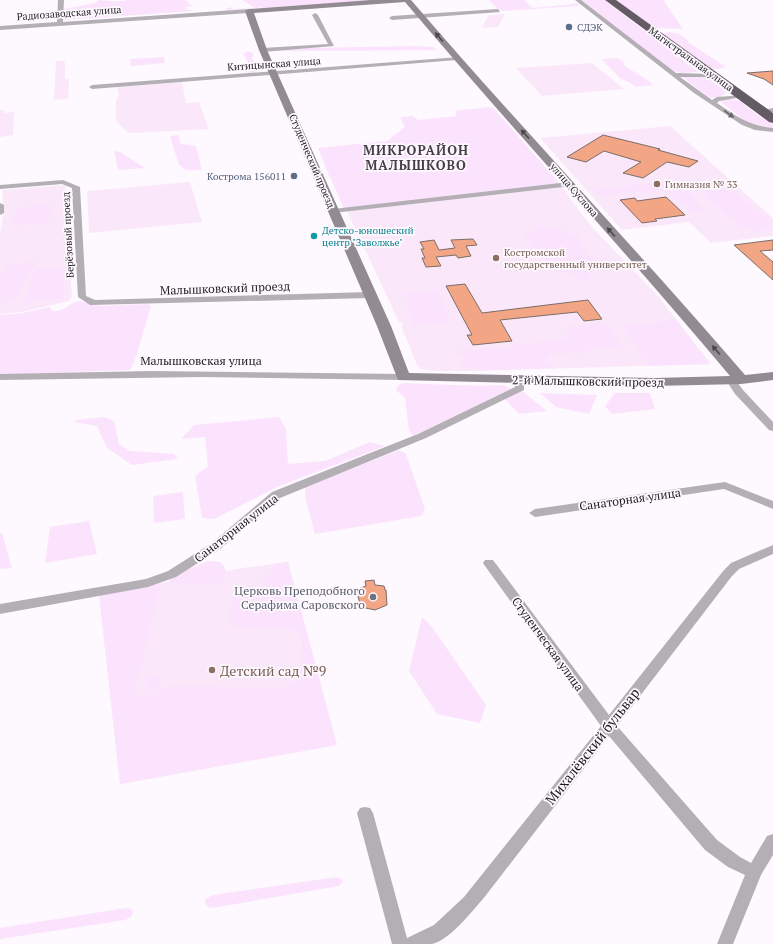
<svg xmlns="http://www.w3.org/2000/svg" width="773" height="944" font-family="'PT Serif',serif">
<rect width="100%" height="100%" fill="#fef9fe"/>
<path fill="#fae8fa" d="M505,14L498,27L484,28L483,25L489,15Z
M56,61H66L63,63H65V79H69L68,99L54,100Z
M592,63L624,89L542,96L516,68Z
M182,82L186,103L199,102L209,129L132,133L127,132L116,121V101L119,95L117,87Z
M0,110H5L4,113L14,112L13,135L0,137Z
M500,115L563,187L571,200L592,227L658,296L711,364L476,371H432L421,369L417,365L401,326H403L402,322H399L347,211L428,202L422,122Z
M670,126L773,218V236L711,243L689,222L622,230L540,138Z
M190,182L202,222L89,233L87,191Z
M65,185L72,296L69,301L22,312L0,314V235L4,210L2,190Z
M288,562L337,745L120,784L99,595L242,568Z"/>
<path fill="#fbe3fd" d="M99,0C108,0 117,3 126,0H185L192,6L186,7V9L193,11L63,20V9L95,3Z
M242,0H384L262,9V7H258L260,8L228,10L225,9L231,7L233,9L255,8Z
M489,0H524L533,8L582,3L577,6L503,11L499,10Z
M581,0H604L698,72L680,73L671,70Z
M615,0H663L683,29L653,28Z
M669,32L679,34L689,41L688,42L726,67L718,69H709L662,34Z
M419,46L433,47L438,50L276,51L307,48Z
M247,51L253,53V57L251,58L258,65L256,70L257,73H249L247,66L248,62L243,54Z
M164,57L165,63L131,66L130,59Z
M617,58L624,62L623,64C632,72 644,76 653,85L636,87L629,82L621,79L601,59Z
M683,77H706L727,92L720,97L709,98Z
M729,99L741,101L749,109L773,125V128L746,122L720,101Z
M489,107L493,108L559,184L344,209L331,179L332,178H330L318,148L387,141L405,127L400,117L413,116L418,120L457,116L455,111Z
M178,135L181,144L196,146L202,170H186L179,165L170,136Z
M114,151L120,152L145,168L118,170Z
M661,182L681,185L704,209L695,214L666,190L599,196L593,190Z
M717,186L736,191L767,219L770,227C751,244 714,205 702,191L708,187Z
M53,204L49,223L13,226L16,208Z
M537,226L565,228L561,231L571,235L581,234V237L578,238C578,243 581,248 586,250L588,256L605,260L597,262L588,270L592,274L589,279L583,280L568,273L554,272L552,268L555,265L548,262V259L537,252L523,236L533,232V228Z
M37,261L13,301L0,304V275L6,265Z
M63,266L64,298L24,304L34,269Z
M438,291L451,321L413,325L405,293Z
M79,301L100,306L148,304L151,306L136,357L130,370L0,375V315L23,313L49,307L53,311C64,312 69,303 79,301Z
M676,320L708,364L648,366L621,325Z
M600,323L607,325L626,351L591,347L586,353L552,354L548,357L545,363L555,366V368L481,370L460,365L459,360L470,358L457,354L461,349L473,350L570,338L564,327Z
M403,383C436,384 469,387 503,385L511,389L413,436L409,431L405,398L396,390L399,385Z
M521,390L547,411L519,414L505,399Z
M540,393L597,395L589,414L556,407Z
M615,393H650L655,409L612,414L605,406Z
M104,417L114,421L119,444L130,451L174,454L178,459L132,465L107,448L97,426L74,422L76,420Z
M279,417L286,429L288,464L325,461L370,442L385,446L277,487L214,519L202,518L195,476L208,466L205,437L181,439L194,425Z
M399,450L406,454L425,509L421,516L315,534L306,501L305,487Z
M183,492L185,519L154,523L153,496Z
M89,521L97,554L45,563L50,527Z
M2,533L12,568L0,569V534Z
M208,561L220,562C228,569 227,575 222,583H170L169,578Z
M288,562L337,745L120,784L99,595L161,583L135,692L138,695H153L167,686L285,687L297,680L300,676L302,640L298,632L289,628L228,626L234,587H263V576L272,574L273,564Z
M422,617L432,627L486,705L480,723L437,714L409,671Z
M146 683a7 7 0 1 1 14 0a7 7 0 1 1-14 0Z
M337,877L343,880L342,883L339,886L213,908L208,907L205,903L206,899L213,895Z
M126,908L132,909L133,913L131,917L125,920L0,939V928Z"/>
<path fill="#f3a686" stroke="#7b6d67" d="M773,71V85L764,79L747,73Z
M603,135L660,149L658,150L698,161L689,167L667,162L643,178L623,173L641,162L604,151L586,162L567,157Z
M666,197L685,215L655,219L657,221L642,223L620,200L635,198L637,201Z
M473,239L477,245L466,246L471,256L458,258L456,255L436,257L441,266L426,267L422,258H425L421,249H424L420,242L434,240L439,250L455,248L451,240Z
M773,240V250L760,251L773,262V280L734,245Z
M465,284L482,313L588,300L602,319L584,321L577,312L500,320L512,341L473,345L467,335H472L446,286Z
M374,580L375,585L384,586L385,590H386L387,605L375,610L361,607L357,593H359L358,589L366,586L365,581Z"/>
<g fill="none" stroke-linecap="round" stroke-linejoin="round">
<path fill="#b4afb5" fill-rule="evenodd" d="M58,0H64L63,22L249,9L252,11L249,13L0,30V26L57,22Z
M575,0H581L676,73L714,74V76L712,77H680L712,100L717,97L743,95V97L719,101L717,103C738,117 747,125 773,128V132L755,130L742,125L694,93Z
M498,9L500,12L392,20L389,18L392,16Z
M315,13L318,15L334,46L263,52L260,50L263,48L328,44L312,15Z
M459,57V59L457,60L92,89L89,87L92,85Z
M773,108V112L762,113L759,111Z
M63,180L80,187L86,296L95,300L370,292L374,295L370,298L90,305L78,297L72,188L62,184L0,189V185Z
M569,182H572V186L333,213L329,211L333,209Z
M0,203L4,205V213L0,215Z
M151,371L403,374L408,377L403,380L201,377L0,380V374Z
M519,377L524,380V390L426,438L280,498L220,549L176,577L148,587L0,614V604L146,579L168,571L212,543L272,492L418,434L515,387L514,380Z
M731,377L734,378L743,390L773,422V431L769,430L735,394L726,380Z
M725,482L773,501V509L724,489L535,517L529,513L535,509Z
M773,545V554L739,569L732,576L617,726L717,840L740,857L751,863L767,836L773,834V855L761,875L733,944H717L745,875L728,867L705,850L609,736L483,899C471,912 450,940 432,944C420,944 404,944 392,944L357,813L360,808L365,807L370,808L373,813L407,938L434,925L464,897L601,726L485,566L483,563L485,560H493L609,715L724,570L731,563Z"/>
<path fill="#928b92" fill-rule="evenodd" d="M371,0H411C520,127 636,248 745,375L773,372V380L741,384L654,386L398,380L377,326L259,50L245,11L249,9ZM405,2C511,128 624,249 730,376L654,378L409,373L391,326L267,50L254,13Z"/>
<path fill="#655b65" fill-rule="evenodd" d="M605,0H616L773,113V123L769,122Z"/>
</g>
<defs><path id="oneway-solid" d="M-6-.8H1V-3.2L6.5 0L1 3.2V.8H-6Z"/></defs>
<g fill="#4c474c">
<use href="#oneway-solid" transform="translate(439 37) rotate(-130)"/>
<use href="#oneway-solid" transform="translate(525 134) rotate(-132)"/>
<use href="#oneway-solid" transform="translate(611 232) rotate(-132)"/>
<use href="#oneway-solid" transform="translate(716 350) rotate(-131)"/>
</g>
<use fill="#69646a" href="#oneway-solid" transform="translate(729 114) rotate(36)"/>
<g fill="#5c6f8a" stroke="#fef9fe" stroke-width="1.5">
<circle cx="569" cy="27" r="4"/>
<circle cx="294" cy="176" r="4"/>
</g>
<g fill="#8d6e63" stroke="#fef9fe" stroke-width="1.5">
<circle cx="657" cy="184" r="4"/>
<circle cx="496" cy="258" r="4"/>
<circle cx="212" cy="670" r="4"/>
</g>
<circle fill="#0f9aa8" stroke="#fef9fe" stroke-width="1.5" cx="314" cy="236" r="4"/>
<circle fill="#6b7280" stroke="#fef9fe" stroke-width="1.5" cx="373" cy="597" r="4"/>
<g text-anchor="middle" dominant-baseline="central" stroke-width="3.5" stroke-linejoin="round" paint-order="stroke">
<g font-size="10" fill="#1e1a1e" stroke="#fef9fe">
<text transform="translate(69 13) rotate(-4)">Радиозаводская улица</text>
<text transform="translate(691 59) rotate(36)">Магистральная улица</text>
<text transform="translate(274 64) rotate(-4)">Китицынская улица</text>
<text transform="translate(312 161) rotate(67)">Студенческий проезд</text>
<text transform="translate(574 190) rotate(49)">улица Суслова</text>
<text transform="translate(68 235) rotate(-93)">Берёзовый проезд</text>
</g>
<g font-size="10" fill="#4e5e75" stroke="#fef9fe" text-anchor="start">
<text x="577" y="27">СДЭК</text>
<text x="286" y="176" text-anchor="end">Кострома 156011</text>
</g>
<g font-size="10" fill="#785e54" stroke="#fef9fe" text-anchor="start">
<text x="665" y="184">Гимназия № 33</text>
<text x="504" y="252">Костромской<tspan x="504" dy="12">государственный университет</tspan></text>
</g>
<g font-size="10" fill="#0d838f" stroke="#fef9fe" text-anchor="start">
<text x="322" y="230">Детско-юношеский<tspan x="322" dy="12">центр "Заволжье"</tspan></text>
</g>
<g font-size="12" fill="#1e1a1e" stroke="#fef9fe">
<text transform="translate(225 288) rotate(-2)">Малышковский проезд</text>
<text x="201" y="360">Малышковская улица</text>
<text transform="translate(588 381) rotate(1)">2-й Малышковский проезд</text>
<text transform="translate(630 499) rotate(-8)">Санаторная улица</text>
<text transform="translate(236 528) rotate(-38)">Санаторная улица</text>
<text transform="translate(548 644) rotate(54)">Студенческая улица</text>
</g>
<g font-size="12" fill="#5b616d" stroke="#fef9fe" text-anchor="end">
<text x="365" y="590">Церковь Преподобного<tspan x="365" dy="14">Серафима Саровского</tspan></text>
</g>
<g font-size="13" font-weight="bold" letter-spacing="1" fill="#463d47" stroke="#fef9fe">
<text x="416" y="150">МИКРОРАЙОН<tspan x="416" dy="15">МАЛЫШКОВО</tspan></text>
</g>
<g font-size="14" fill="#785e54" stroke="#fef9fe" text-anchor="start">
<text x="220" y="670">Детский сад №9</text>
</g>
<g font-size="14" fill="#1e1a1e" stroke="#fef9fe">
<text transform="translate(592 746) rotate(-52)">Михалёвский бульвар</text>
</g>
</g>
</svg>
